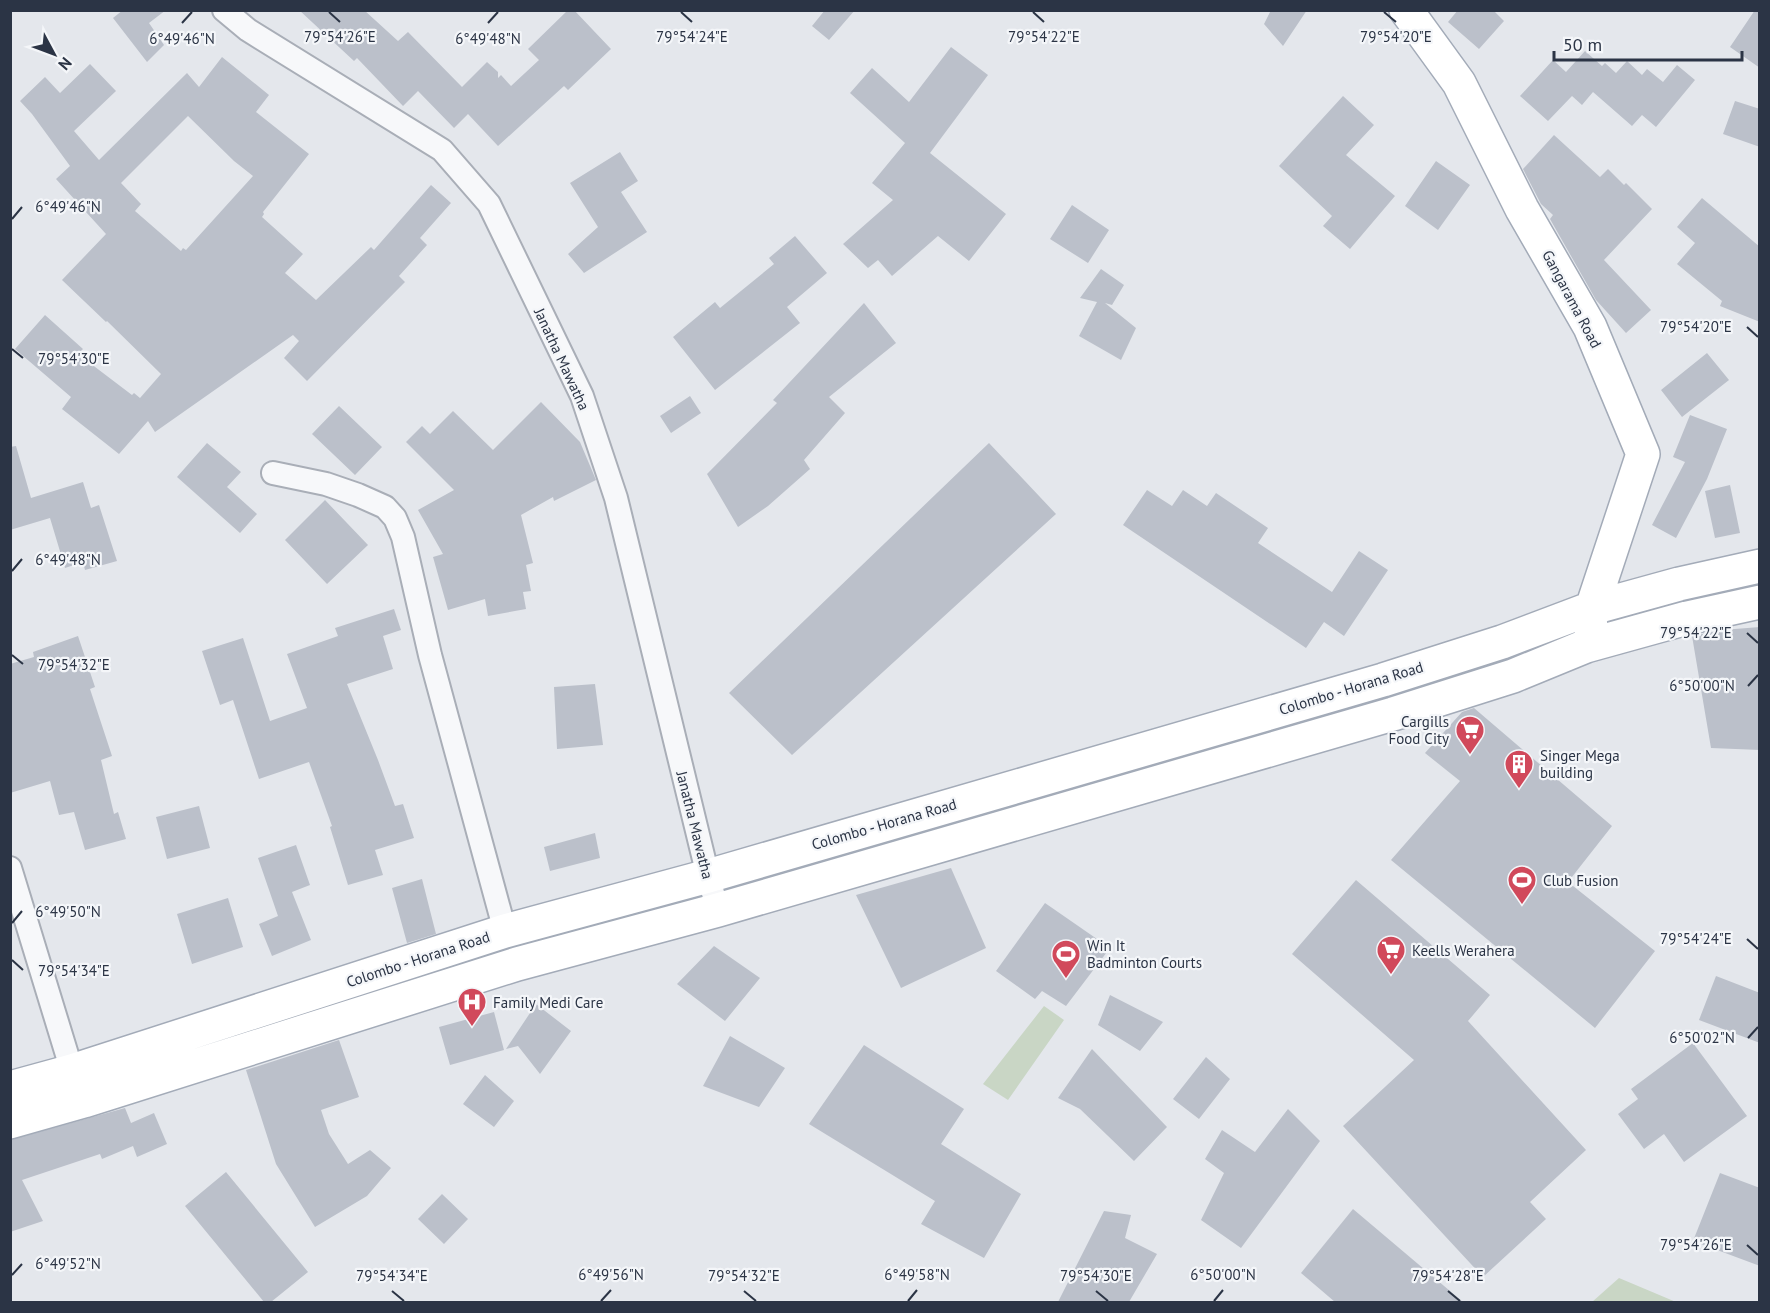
<svg xmlns="http://www.w3.org/2000/svg" width="1770" height="1313" font-family="'PT Sans',sans-serif">
<rect width="100%" height="100%" fill="#e4e7ec"/>
<path fill="#c9d6c5" d="M1044,1006L1064,1020L1008,1100L983,1084Z
M1619,1278L1676,1302H1592Z"/>
<path fill="#bbc0ca" fill-rule="evenodd" d="M123,10H166L149,23L164,45L147,62L113,18Z
M299,10H364L398,41L408,32L462,87L487,62L498,72V78L501,75L511,86L539,60L528,49L568,10H574L611,49L568,90L564,86L498,146L468,114L454,128L418,91L403,106L357,58L354,61Z
M825,10H855L829,40L812,26Z
M1271,10H1307L1283,46L1264,24Z
M1458,10H1493L1504,21L1479,49L1448,22Z
M1755,10H1760V68L1730,47Z
M951,47L988,75L930,153L1006,214L969,261L938,236L892,276L878,260L868,268L843,244L893,200L872,183L905,143L850,93L872,68L909,102Z
M1585,51L1602,66L1605,63L1616,73L1627,61L1642,75L1647,69L1663,82L1677,65L1695,80L1656,127L1642,115L1632,126L1593,92L1582,105L1572,96L1548,121L1520,96L1553,60L1566,72Z
M222,57L269,95L256,112L309,154L263,212L264,214L262,217L303,254L285,273L316,300L371,247L374,250L431,185L451,203L420,238L427,245L399,276L405,282L307,381L284,358L299,341L293,335L155,432L148,421L119,454L62,409L71,397L15,349L45,315L83,349L78,354L132,395L134,393L140,398L161,374L107,321L106,322L62,280L106,234L56,179L70,166L32,114L20,101L45,77L60,93L90,64L116,91L74,131L99,160L187,73L199,87ZM188,116L234,161L253,176L186,250L183,248L181,251L135,211L141,204L121,183Z
M1343,96L1374,125L1346,155L1395,196L1350,249L1323,226L1332,216L1279,166Z
M1735,101L1760,109V147L1723,134Z
M1554,135L1600,177L1608,169L1624,185L1626,183L1652,209L1604,260L1651,310L1626,333L1596,300L1550,219L1553,215L1541,204L1523,169Z
M620,152L638,181L621,192L647,232L584,273L568,254L598,227L570,183Z
M1436,161L1470,185L1438,230L1405,206Z
M1702,198L1760,247V322L1720,306L1722,301L1677,264L1695,243L1677,227Z
M1072,205L1109,230L1088,263L1050,239Z
M795,236L827,273L787,307L800,323L715,390L673,337L715,302L720,308L774,264L769,258Z
M1101,269L1124,285L1112,305L1105,303L1136,328L1121,360L1079,336L1097,302L1080,298Z
M864,303L896,343L829,397L845,413L804,460L810,469L768,506L738,527L707,474L777,403L773,400Z
M1707,353L1729,380L1682,417L1661,390Z
M690,396L701,413L671,433L660,416Z
M541,402L580,442L596,480L554,501L553,497L521,515L533,563L526,565L531,591L523,592L526,609L488,616L485,599L448,610L433,557L443,554L418,510L454,490L406,442L422,426L430,434L453,411L493,450Z
M339,406L382,447L355,475L312,434Z
M1690,415L1727,429L1707,479L1676,538L1652,525L1685,462L1673,457Z
M207,443L241,472L227,487L257,514L240,533L177,477Z
M989,443L1056,514L792,755L729,693Z
M16,446L31,498L83,482L91,508L99,505L117,561L85,570L83,562L65,568L50,518L10,530V447Z
M1730,485L1740,533L1715,538L1705,491Z
M1147,490L1172,506L1183,490L1207,506L1216,493L1268,528L1258,543L1332,592L1359,551L1388,570L1344,636L1324,622L1306,648L1123,525Z
M325,500L368,545L327,584L285,540Z
M394,609L401,630L383,636L393,669L347,684L378,760L395,806L403,804L414,838L375,850L383,875L348,885L330,827L332,826L309,762L259,779L233,700L220,705L202,651L243,638L270,721L307,708L287,654L338,636L335,628Z
M1760,627V750L1711,748L1692,636L1722,630Z
M78,636L95,687L90,689L112,756L101,760L114,814L118,812L126,839L85,850L74,812L59,815L50,781L10,793V664L34,657L33,652Z
M595,684L603,745L557,749L554,687Z
M1474,708L1612,826L1568,882L1655,951L1595,1028L1391,860L1460,781L1425,753L1462,712Z
M199,806L210,848L167,859L156,817Z
M595,833L600,858L550,871L544,847Z
M296,845L310,885L292,892L311,940L272,956L259,924L278,916L258,858Z
M951,868L986,948L901,988L856,895Z
M422,879L436,934L407,943L392,888Z
M1356,880L1490,995L1468,1021L1586,1150L1530,1202L1546,1219L1483,1277L1343,1126L1414,1060L1292,954Z
M228,898L243,947L192,964L177,914Z
M1045,903L1110,948L1066,1006L1042,991L1035,999L996,971Z
M714,946L760,978L725,1021L677,984Z
M1716,976L1760,993V1043L1699,1020Z
M1110,995L1163,1022L1140,1051L1098,1025Z
M536,1004L571,1031L540,1074L518,1046L506,1049Z
M494,1012L504,1050L450,1065L439,1027Z
M730,1036L785,1068L759,1107L703,1086Z
M339,1040L359,1097L321,1110L329,1134L348,1164L370,1150L391,1168L367,1196L315,1227L276,1164L246,1070Z
M1693,1043L1747,1116L1684,1162L1664,1134L1644,1149L1618,1114L1638,1099L1631,1089Z
M864,1045L964,1109L941,1144L1021,1194L984,1258L921,1224L935,1201L809,1124Z
M1092,1049L1167,1127L1134,1161L1080,1109L1058,1098Z
M1206,1057L1230,1079L1199,1119L1173,1099Z
M485,1075L514,1101L494,1127L463,1104Z
M125,1108L131,1123L154,1113L167,1144L137,1157L133,1146L102,1159L100,1154L22,1180L43,1221L10,1232V1140Z
M1288,1109L1320,1141L1241,1248L1201,1220L1224,1173L1205,1159L1222,1130L1255,1152Z
M226,1172L308,1272L271,1302H264L185,1206Z
M1720,1173L1760,1188V1266L1693,1241Z
M442,1194L468,1219L444,1244L418,1219Z
M1353,1209L1463,1302H1335L1301,1273Z
M1104,1211L1131,1215L1125,1238L1157,1254L1129,1302H1058Z"/>
<g fill="none" stroke-linecap="round" stroke-linejoin="round">
<g stroke="#a9aeb7" stroke-width="26">
<path id="minor" d="M224,10L248,30L442,150L489,204L582,396L616,498L708,876L718,910
M273,473L326,484L358,495L385,507L395,518L403,537L430,655L505,931
M10,868L72,1071"/>
</g>
<g stroke="#a3abb8" stroke-width="36">
<path id="primary" d="M1406,10L1459,83L1522,209L1590,327L1643,454L1592,608L1590,626
M10,1088L72,1071L505,931L708,876L1383,680L1502,642L1592,608L1679,584L1760,566
M10,1122L84,1101L517,964L718,910L1393,714L1513,676L1586,646L1687,618L1760,602"/>
</g>
<use href="#minor" stroke="#f7f8fa" stroke-width="22"/>
<use href="#primary" stroke="#fff" stroke-width="33"/>
</g>
<path fill="none" stroke="#2b3445" stroke-width="2" d="M329,12L340,22M681,12L692,22M1033,12L1044,22M1384,12L1396,22M182,23L192,12M488,23L498,12M12,219L22,207M1747,327L1758,337M12,349L23,358M12,571L22,559M1747,633L1758,643M12,655L23,664M1748,686L1758,675M12,923L22,911M1747,939L1758,949M12,960L23,970M1748,1038L1758,1027M1747,1245L1758,1255M12,1275L22,1264M392,1291L404,1301M744,1291L756,1301M1096,1291L1108,1301M1448,1291L1460,1301M601,1301L611,1290M908,1301L917,1290M1214,1301L1223,1290"/>
<defs>
<g id="supermarket-pin" transform="scale(1.5)"><path d="M0 17L-7.5 6A9.5 9.5 0 1 1 7.5 6Z" fill="#d1495b" stroke="#f4f6f9"/><path d="M-6-5.5h2.5l.6 2H6L4.5 2H-2.5L-4.4-4H-6ZM-1.5 3.2a1.3 1.3 0 1 0 .1 0ZM3 3.2a1.3 1.3 0 1 0 .1 0Z" fill="#fff"/></g>
<g id="building-pin" transform="scale(1.5)"><path d="M0 17L-7.5 6A9.5 9.5 0 1 1 7.5 6Z" fill="#d1495b" stroke="#f4f6f9"/><path d="M-4-6H4V6H1V3H-1V6H-4ZM-2.5-4.3h1.7v1.8h-1.7ZM.8-4.3h1.7v1.8H.8ZM-2.5-1h1.7V.8h-1.7ZM.8-1h1.7V.8H.8Z" fill="#fff"/></g>
<g id="stadium-pin" transform="scale(1.5)"><path d="M0 17L-7.5 6A9.5 9.5 0 1 1 7.5 6Z" fill="#d1495b" stroke="#f4f6f9"/><path d="M0-5a6.5 5 0 1 0 0 10a6.5 5 0 1 0 0-10ZM-3.5-1.8h7v3.6h-7Z" fill="#fff"/></g>
<g id="hospital-pin" transform="scale(1.5)"><path d="M0 17L-7.5 6A9.5 9.5 0 1 1 7.5 6Z" fill="#d1495b" stroke="#f4f6f9"/><path d="M-5-5h3v3.5h4V-5h3V5h-3V1.5h-4V5h-3Z" fill="#fff"/></g>
</defs>
<g fill-rule="evenodd">
<use href="#supermarket-pin" x="1470" y="730"/>
<use href="#building-pin" x="1519" y="764"/>
<use href="#stadium-pin" x="1522" y="880"/>
<use href="#supermarket-pin" x="1391" y="950"/>
<use href="#stadium-pin" x="1066" y="954"/>
<use href="#hospital-pin" x="472" y="1002"/>
</g>
<g text-anchor="middle" dominant-baseline="central" stroke-width="4.5" stroke-linejoin="round" paint-order="stroke">
<g font-size="15" fill="#2b3445" stroke="#f4f6f9">
<text transform="translate(1572 299) rotate(62)">Gangarama Road</text>
<text transform="translate(562 359) rotate(65)">Janatha Mawatha</text>
<text transform="translate(1351 688) rotate(-17)">Colombo - Horana Road</text>
<text transform="translate(884 824) rotate(-16)">Colombo - Horana Road</text>
<text transform="translate(695 825) rotate(76)">Janatha Mawatha</text>
<text transform="translate(418 959) rotate(-18)">Colombo - Horana Road</text>
</g>
<g font-size="15" fill="#2b3445" stroke="#f4f6f9" text-anchor="start">
<text x="1449" y="721" text-anchor="end">Cargills<tspan x="1449" dy="17">Food City</tspan></text>
<text x="1540" y="755">Singer Mega<tspan x="1540" dy="17">building</tspan></text>
<text x="1543" y="880">Club Fusion</text>
<text x="1087" y="945">Win It<tspan x="1087" dy="17">Badminton Courts</tspan></text>
<text x="1412" y="950">Keells Werahera</text>
<text x="493" y="1002">Family Medi Care</text>
</g>
</g>
<g font-size="15" text-anchor="middle" fill="#2b3445" stroke="#f4f6f9" stroke-width="4.5" stroke-linejoin="round" paint-order="stroke">
<text x="340" y="42">79°54'26"E</text>
<text x="692" y="42">79°54'24"E</text>
<text x="1044" y="42">79°54'22"E</text>
<text x="1396" y="42">79°54'20"E</text>
<text x="182" y="44">6°49'46"N</text>
<text x="488" y="44">6°49'48"N</text>
<text x="68" y="212">6°49'46"N</text>
<text x="1696" y="332">79°54'20"E</text>
<text x="74" y="364">79°54'30"E</text>
<text x="68" y="565">6°49'48"N</text>
<text x="1696" y="638">79°54'22"E</text>
<text x="74" y="670">79°54'32"E</text>
<text x="1702" y="691">6°50'00"N</text>
<text x="68" y="917">6°49'50"N</text>
<text x="1696" y="944">79°54'24"E</text>
<text x="74" y="976">79°54'34"E</text>
<text x="1702" y="1043">6°50'02"N</text>
<text x="1696" y="1250">79°54'26"E</text>
<text x="68" y="1269">6°49'52"N</text>
<text x="611" y="1280">6°49'56"N</text>
<text x="917" y="1280">6°49'58"N</text>
<text x="1223" y="1280">6°50'00"N</text>
<text x="392" y="1281">79°54'34"E</text>
<text x="744" y="1281">79°54'32"E</text>
<text x="1096" y="1281">79°54'30"E</text>
<text x="1448" y="1281">79°54'28"E</text>
</g>
<rect width="1770" height="1313" fill="none" stroke="#2b3445" stroke-width="24"/>
<g transform="translate(54 54) rotate(131)" stroke="#f4f6f9" stroke-width="4.5" paint-order="stroke">
<path d="M0-4.5L10 22L0 15L-10 22Z" fill="#2b3445"/>
<text y="-9" font-size="16" font-weight="bold" text-anchor="middle" fill="#2b3445">N</text>
</g>
<path d="M1554 51v9h188v-9" fill="none" stroke="#2b3445" stroke-width="3"/>
<text x="1563" y="51" font-size="18" fill="#2b3445" stroke="#f4f6f9" stroke-width="4.5" paint-order="stroke">50 m</text>
</svg>
